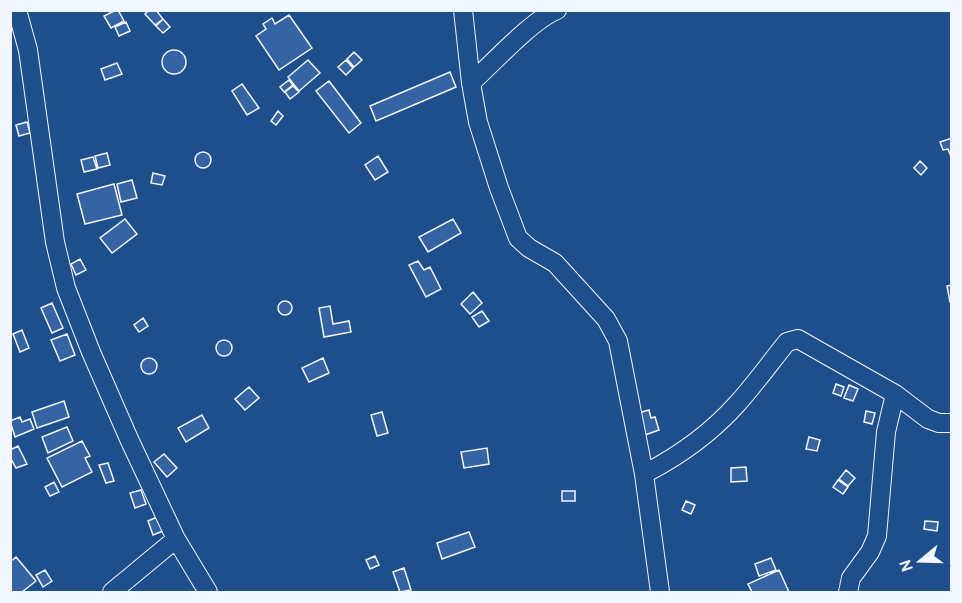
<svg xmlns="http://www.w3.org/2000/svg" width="962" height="603" font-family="Cabin,sans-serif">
<rect width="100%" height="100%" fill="#1f4e8c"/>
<path fill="#3563a3" stroke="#f2f6ff" stroke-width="1.5" d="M116,10H118L124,21L111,28L104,16Z
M149,10H156L163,19L155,25L145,14Z
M289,15L312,48L279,70L256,36L266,29L263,24L272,18L275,24Z
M163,19L170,27L163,33L156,26Z
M126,22L130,31L119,36L115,27Z
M162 62a12 12 0 1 1 24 0a12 12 0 1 1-24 0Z
M354,52L362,60L354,67L347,59Z
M308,60L320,73L299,91L288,77Z
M346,60L353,68L346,75L338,67Z
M117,63L122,74L105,80L101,69Z
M450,72L456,87L376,121L370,106Z
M289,80L293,85L284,92L280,87Z
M329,81L361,123L349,133L316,91Z
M242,84L259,108L247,115L232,91Z
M293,86L299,92L290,99L285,92Z
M278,111L283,116L276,125L271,121Z
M27,122L30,133L19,136L16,125Z
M952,138V159L948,149L943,150L940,142Z
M195 160a8 8 0 1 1 16 0a8 8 0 1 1-16 0Z
M107,153L110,165L98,168L95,156Z
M378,156L388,172L375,180L365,165Z
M93,157L97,169L84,172L81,160Z
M920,161L927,168L921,175L914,168Z
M153,173L165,176L162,185L151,183Z
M132,180L137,198L121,202L117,184Z
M114,184L122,215L85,224L77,194Z
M125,219L137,234L112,253L100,238Z
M453,219L461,233L428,252L419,237Z
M80,259L86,270L76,275L71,264Z
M418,261L424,270L430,267L441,289L426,297L409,265Z
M952,285V301L950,302L947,286Z
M473,292L482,303L470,314L461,304Z
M278 308a7 7 0 1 1 14 0a7 7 0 1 1-14 0Z
M52,303L63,328L52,333L41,308Z
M330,306L333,324L349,321L351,332L324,337L319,308Z
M482,311L489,321L479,327L472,317Z
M143,318L148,326L139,332L134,325Z
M22,330L29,348L20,352L13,334Z
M67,334L75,355L60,361L51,340Z
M216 348a8 8 0 1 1 16 0a8 8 0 1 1-16 0Z
M141 366a8 8 0 1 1 16 0a8 8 0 1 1-16 0Z
M323,358L329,373L309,382L302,368Z
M836,384L844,387L841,396L833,393Z
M849,385L858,389L853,401L844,398Z
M249,387L259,398L245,410L235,399Z
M64,401L69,417L37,428L32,412Z
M649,410L651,418L655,417L659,430L645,435L638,413Z
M866,411L875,413L872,424L864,422Z
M382,412L388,433L377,436L371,415Z
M202,415L209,428L186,442L178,428Z
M20,417L22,422L30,419L34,429L15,437L10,421Z
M67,427L73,441L48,453L42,437Z
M809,437L820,440L817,451L806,449Z
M82,441L90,456L85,458L92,472L62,487L47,458Z
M18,446L27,464L16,468L10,457V450Z
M487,448L489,464L464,468L461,452Z
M164,454L177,468L167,477L154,462Z
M108,463L114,481L106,483L99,465Z
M746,467L747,481L731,482V468Z
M846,470L855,478L848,486L839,479Z
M838,480L848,487L843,494L833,487Z
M54,482L59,492L50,496L45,487Z
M141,490L146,504L135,508L130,493Z
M562,491H575V501H562Z
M686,501L695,505L691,514L682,510Z
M157,517L163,531L153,535L148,521Z
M925,521L938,522L937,531L924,529Z
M469,532L475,547L442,559L437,543Z
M375,556L379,565L370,569L366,560Z
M16,557L36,581L22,592H10V562Z
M771,558L776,570L759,576L755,564Z
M404,568L411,590L400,592L393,572Z
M45,570L52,581L43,587L36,575Z
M779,570L789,592H752L748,584Z"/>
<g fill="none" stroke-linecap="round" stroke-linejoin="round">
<g stroke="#f2f6ff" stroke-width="20">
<path id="street" d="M17,10L28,50L55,242L66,288L91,352L129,439L176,539L208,592
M463,10L471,83L478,122L499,188L518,238L529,248L555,263L606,319L618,341L644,474L660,592
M471,83C492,64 533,19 557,10
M644,474C679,456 711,433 737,404C755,384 770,363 787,342L798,339L895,394L928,419L939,423H952
M112,592L176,539
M848,592L851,578L870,552L877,536L886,432L895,394"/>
</g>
<use href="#street" stroke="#1f4e8c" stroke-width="18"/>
</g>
<rect width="962" height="603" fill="none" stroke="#f2f6ff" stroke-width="24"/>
<g transform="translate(920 561) rotate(251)" stroke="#1f4e8c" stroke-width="4.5" paint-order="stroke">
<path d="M0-4.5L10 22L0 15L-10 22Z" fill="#f2f6ff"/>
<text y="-9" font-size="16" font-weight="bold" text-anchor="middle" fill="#f2f6ff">N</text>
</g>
</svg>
